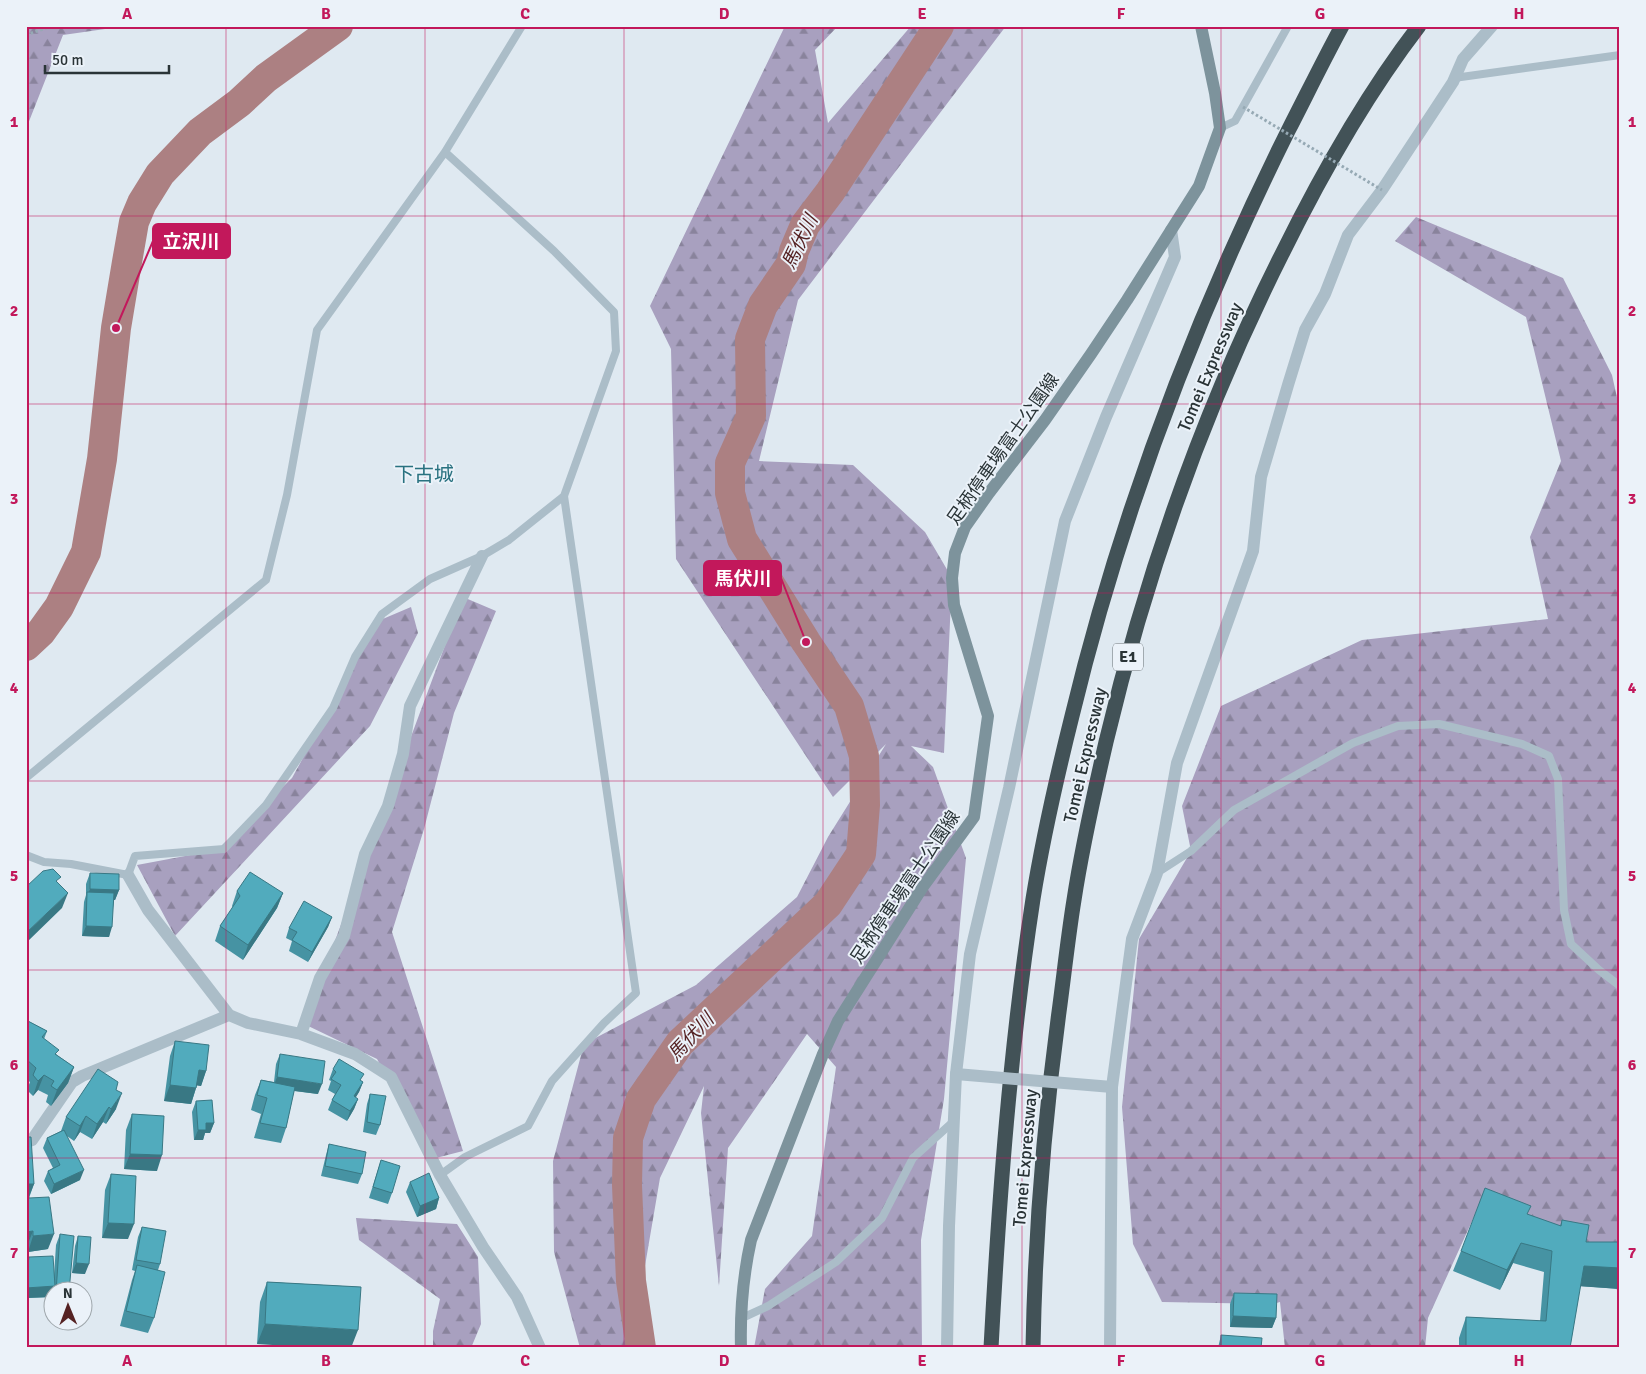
<svg xmlns="http://www.w3.org/2000/svg" width="1646" height="1374" font-family="Signika,'Noto Sans JP',sans-serif">
<defs>
<pattern id="forest-firs" width="22" height="20" patternUnits="userSpaceOnUse" patternTransform="scale(1.25)"><rect width="22" height="20" fill="#a8a0bf"/><path d="M5 1l3.5 6h-7zM16 11l3.5 6h-7z" fill="#89839c"/></pattern>
</defs>
<rect width="100%" height="100%" fill="#dfe9f1"/>
<path fill="url(#forest-firs)" d="M26,26H126L63,35L26,129Z
M785,26H838L815,50L828,123L911,26H1006L798,300L759,461L853,465L925,532L952,578L944,753L911,746L933,767L966,858L944,1099L921,1240L922,1348H754L765,1289L812,1236L836,1067L807,1034L728,1148L719,1286L701,1113L704,1086L660,1178L631,1348H580L554,1252L553,1161L584,1044L696,985L797,897L828,837L886,744L833,797L676,559L671,349L650,306Z
M1416,217L1563,278L1612,375L1620,411V1291L1579,1271L1478,1208L1428,1318L1425,1348H1285L1280,1302L1273,1304L1162,1302L1133,1244L1122,1107L1139,939L1191,851L1182,806L1221,706L1362,640L1548,619L1530,537L1561,461L1526,317L1395,241Z
M463,597L496,611L454,713L424,829L392,932L463,1151L432,1159L377,1059L304,1024Z
M411,607L418,633L370,726L175,936L137,865L217,850L292,778L378,621Z
M356,1218L457,1224L478,1257L481,1324L471,1348H433V1331L440,1299L359,1240Z"/>
<g fill="none" stroke-linecap="round" stroke-linejoin="round">
<path stroke="#ac8082" stroke-width="30" d="M26,646L41,632L59,607L86,552L102,459L116,328L127,262L134,222L142,203L160,174L200,132L239,103L266,78L338,26
M641,1348L631,1281L627,1185L628,1138L641,1099L680,1043L828,904L861,854L865,805L864,756L849,706L806,642L742,539L730,493V463L751,416L750,339L763,305L791,264L794,251L805,225L830,192L939,26"/>
<path stroke="#96a9b4" stroke-width="3" stroke-dasharray="2.5 2.5" stroke-linecap="butt" d="M26,35L46,28L73,26"/>
<path stroke="#abbdc8" stroke-width="8" d="M1454,78L1620,55
M1220,128L1235,121L1288,26
M26,778L266,580L287,495L317,330L445,152L522,26
M26,855L44,862L71,864L128,875L135,856L224,849L266,805L333,708L355,657L382,614L430,579L482,556L509,540L564,496
M1157,873L1191,851L1234,810L1353,743L1398,726L1439,724L1522,744L1549,756L1558,779L1564,910L1571,944L1599,970L1620,986
M440,1175L465,1157L528,1126L552,1081L604,1023L636,993L564,496L616,351L614,312L554,251L445,152
M740,1319L768,1306L836,1262L882,1218L913,1158L954,1121"/>
<path stroke="#abbdc8" stroke-width="12" d="M128,875L148,910L229,1015L248,1023L301,1034L355,1054L391,1077L440,1175L483,1247L517,1297L540,1348
M301,1034L320,978L344,936L365,854L388,806L403,754L410,706L482,556
M26,1142L32,1140L72,1082L82,1076L229,1015
M947,1348L949,1226L956,1074L970,954L1009,788L1065,521L1106,417L1175,257L1171,230
M1110,1348L1112,1087L1132,939L1157,873L1177,763L1253,551L1261,477L1288,385L1305,330L1325,294L1348,235L1382,190L1453,82L1463,59L1492,26"/>
<path stroke="#7d939c" stroke-width="12" d="M741,1348C740,1311 743,1276 751,1240L823,1054L838,1021L922,888L974,817L988,716L954,605L952,578L955,553L965,527L989,493L1045,420L1091,354L1127,300L1199,186L1220,128L1215,93L1201,26"/>
<path stroke="#425257" stroke-width="15" d="M991,1348C999,1198 1010,1048 1033,899C1043,837 1057,776 1072,716C1121,513 1195,318 1288,131C1306,96 1323,61 1342,26
M1033,1348C1035,1235 1044,1123 1059,1012C1064,975 1068,937 1074,900C1082,847 1094,794 1106,742C1146,574 1204,409 1282,254C1321,175 1365,96 1419,26"/>
<path stroke="#96a9b4" stroke-width="3" stroke-dasharray="2.5 2.5" stroke-linecap="butt" d="M1243,107L1382,190"/>
<path stroke="#abbdc8" stroke-width="12" d="M956,1074L1112,1087"/>
</g>
<path fill="#4693a3" d="M90,873L119,890L115,900H114L109,937L82,936L84,902L86,895V884Z
M237,891L283,893L277,908L243,960L215,941L220,926L233,908L232,906Z
M332,917L328,927L308,962L289,951L292,941L286,938L289,928Z
M26,1020L47,1031L44,1039L57,1055L74,1067L68,1083L51,1106L46,1102L48,1095L38,1090L33,1096L27,1090L30,1082L26,1079Z
M175,1041L206,1071L201,1086L197,1085L191,1104L164,1101L170,1056Z
M280,1054L318,1094L294,1091L286,1128L281,1143L254,1138L261,1114L251,1110L255,1095L261,1080L274,1082L276,1064Z
M333,1069L363,1082L359,1092L355,1098L358,1099L354,1109L347,1121L328,1110L332,1100L335,1094L328,1090L331,1081L329,1080Z
M116,1090V1109L106,1124L103,1122L92,1139L80,1132L74,1141L67,1136L80,1180L51,1194L44,1181L48,1171L53,1168L43,1148L47,1138L61,1131L66,1117Z
M370,1094L380,1125L376,1135L363,1132L367,1104Z
M196,1101L214,1123L210,1133H205L203,1140H194L192,1112Z
M132,1114L157,1171L124,1169L126,1130Z
M26,1137L34,1184L29,1198L48,1249L28,1252L27,1246Z
M329,1144L362,1174L358,1184L321,1176L326,1155Z
M381,1160L392,1193L388,1204L369,1198Z
M111,1174L128,1239L102,1238L105,1190Z
M410,1182L439,1198L436,1209L417,1217L406,1192Z
M1528,1215L1560,1226L1562,1220L1586,1242H1620V1289L1580,1286L1570,1348H1459V1338L1466,1317L1540,1321L1544,1272L1513,1263L1500,1290L1453,1271L1461,1251Z
M142,1227L160,1264L158,1270L154,1318L148,1333L120,1326L132,1280L135,1271L132,1270L138,1237Z
M60,1234L69,1292H53V1291L51,1297L26,1298V1264L29,1257L54,1276L56,1245Z
M78,1236L85,1274L72,1273L75,1246Z
M267,1282L361,1287L257,1344L260,1302Z
M1234,1293L1276,1318L1272,1328L1230,1327V1304Z
M52,1297V1320H51Z
M1221,1335L1261,1348H1218Z"/>
<path fill="#397884" d="M90,889L119,890L115,900L87,899V896Z
M68,893L62,908L26,943V933Z
M283,893L277,908L243,960L248,945Z
M332,917L328,927L308,962L312,952Z
M86,926L112,927L109,937L82,936Z
M74,1067L68,1083L51,1106L57,1090Z
M199,1070L206,1071L201,1086L193,1085Z
M44,1075L38,1090L33,1096L38,1081Z
M277,1077L322,1084L318,1094L273,1088Z
M363,1082L359,1092L350,1107L354,1096Z
M170,1085L196,1088L191,1104L164,1101Z
M122,1093L116,1109L106,1124L111,1109Z
M358,1099L354,1109L347,1121L350,1111Z
M109,1107L103,1122L92,1139L97,1124Z
M86,1116L80,1132L74,1141L80,1126Z
M206,1123H214L210,1133H205L203,1140H194L198,1130Z
M130,1154L162,1155L157,1171L124,1169Z
M84,1170L80,1180L51,1194L54,1184Z
M26,1184H34L28,1199H26Z
M439,1198L436,1209L417,1217L420,1206Z
M108,1223L134,1224L128,1239L102,1238Z
M33,1231L27,1246L26,1247V1232Z
M54,1234L48,1249L28,1252L33,1236Z
M1521,1243L1513,1263L1500,1290L1507,1270Z
M76,1263L89,1264L85,1274L72,1273Z
M1584,1266L1620,1268V1289L1577,1286Z
M55,1286L51,1297L26,1298V1288Z
M1233,1316L1276,1318L1272,1328L1230,1327Z
M265,1324L358,1330L351,1348H319L257,1344Z
M1466,1346L1481,1348H1465Z"/>
<path fill="#51abbd" stroke="#397884" d="M53,869L61,877L56,881L68,893L26,933V887L43,871Z
M250,872L283,893L248,945L220,926L240,896L237,891Z
M90,873L119,874V890L90,889Z
M87,892L114,893L112,927L86,926Z
M304,901L332,917L312,952L292,940L297,932L289,928Z
M26,1020L47,1031L42,1037L59,1050L55,1054L74,1067L57,1090L51,1086L54,1081L44,1075L38,1081L33,1075L36,1068L26,1059Z
M175,1041L209,1045L206,1071L199,1070L196,1088L170,1085Z
M280,1054L325,1061L322,1084L277,1077Z
M339,1059L364,1074L360,1080L363,1082L354,1096L358,1099L350,1111L332,1100L341,1085L331,1079L336,1072L333,1069Z
M98,1069L118,1082L116,1090L122,1093L111,1109L109,1107L97,1124L86,1116L80,1126L66,1117Z
M261,1080L295,1087L286,1128L260,1123L267,1098L257,1095Z
M370,1094L386,1096L380,1125L367,1122Z
M212,1100L214,1123H206V1130H198L196,1101Z
M132,1114L164,1116L162,1155L130,1154Z
M64,1130L84,1170L54,1184L48,1171L60,1165L47,1138Z
M26,1137H31L34,1184H26Z
M329,1144L366,1152L362,1174L325,1166Z
M381,1160L400,1166L392,1193L373,1187Z
M429,1173L439,1198L420,1206L410,1182Z
M111,1174L136,1176L134,1224L108,1223Z
M1485,1188L1531,1206L1527,1214L1561,1226L1562,1220L1589,1225L1586,1242H1620V1268L1584,1266L1570,1348H1481L1466,1346V1317L1546,1321L1552,1251L1521,1243L1507,1270L1461,1251Z
M26,1192H28L29,1198L49,1197L54,1234L33,1236V1231L26,1232Z
M142,1227L166,1231L160,1264L136,1260Z
M60,1234L74,1236L69,1292H56Z
M78,1236L91,1237L89,1264L76,1263Z
M53,1256L55,1286L26,1288V1264H28L29,1257Z
M137,1265L165,1272L154,1318L126,1311Z
M267,1282L361,1287L358,1330L265,1324Z
M1234,1293L1277,1294L1276,1318L1233,1316Z
M1221,1335L1262,1338L1261,1348H1221Z"/>
<path fill="none" stroke="#c2185b" stroke-width="1" stroke-opacity="0.55" d="M226,26V1348M425,26V1348M624,26V1348M823,26V1348M1022,26V1348M1221,26V1348M1420,26V1348M26,216H1620M26,404H1620M26,593H1620M26,781H1620M26,970H1620M26,1158H1620"/>
<g text-anchor="middle" dominant-baseline="central" stroke-width="4" stroke-linejoin="round" paint-order="stroke">
<rect fill="#ebf2f9" stroke="#646d71" stroke-width="1" x="1113" y="643.5" width="30" height="27" rx="4"/>
<g font-size="16" font-weight="bold" fill="#2a3437">
<text x="1128" y="657">E1</text>
</g>
<g font-size="18" fill="#2a3437" stroke="#ebf2f9">
<text transform="translate(1210 367) rotate(-67)">Tomei Expressway</text>
<text transform="translate(1003 449) rotate(-55)">足柄停車場富士公園線</text>
<text transform="translate(1085 755) rotate(-77)">Tomei Expressway</text>
<text transform="translate(905 887) rotate(-56)">足柄停車場富士公園線</text>
<text transform="translate(1025 1158) rotate(-85)">Tomei Expressway</text>
</g>
<g font-size="19" font-style="italic" fill="#552223" stroke="#ebf2f9">
<text transform="translate(800 242) rotate(-64)">馬伏川</text>
<text transform="translate(691 1037) rotate(-47)">馬伏川</text>
</g>
<g font-size="20" fill="#297280" stroke="#ebf2f9">
<text x="424" y="474">下古城</text>
</g>
</g>
<path fill="none" stroke="#c2185b" stroke-width="2" d="M116 328L153 241M806 642L781 578"/>
<g fill="#c2185b" stroke="#ebf2f9" stroke-width="2">
<circle cx="116" cy="328" r="5"/>
<circle cx="806" cy="642" r="5"/>
</g>
<g fill="#c2185b" stroke="#c2185b" stroke-width="2">
<rect x="153" y="224" width="77" height="34" rx="5"/>
<rect x="704" y="561" width="77" height="34" rx="5"/>
</g>
<g font-size="19" text-anchor="middle" font-weight="bold" fill="#fff">
<text x="191" y="248">立沢川</text>
<text x="743" y="585">馬伏川</text>
</g>
<rect width="1646" height="1374" fill="none" stroke="#ebf2f9" stroke-width="55"/>
<g transform="translate(68 1306) rotate(359)"><circle r="24" fill="#ebf2f9" stroke="#9ea6ab"/>
<path d="M0-4L9 19L0 12L-9 19Z" fill="#552223"/>
<text y="-8" font-size="14" font-weight="bold" text-anchor="middle" fill="#2a3437">N</text>
</g>
<path d="M45 65v8h124v-8" fill="none" stroke="#2a3437" stroke-width="2.5"/>
<text x="52" y="65" font-size="15" fill="#2a3437" stroke="#ebf2f9" stroke-width="4" paint-order="stroke">50 m</text>
<rect x="28" y="28" width="1590" height="1318" fill="none" stroke="#c2185b" stroke-width="2"/>
<g font-size="16" text-anchor="middle" font-weight="bold" fill="#c2185b">
<text x="127" y="19">A</text>
<text x="326" y="19">B</text>
<text x="525" y="19">C</text>
<text x="724" y="19">D</text>
<text x="922" y="19">E</text>
<text x="1121" y="19">F</text>
<text x="1320" y="19">G</text>
<text x="1519" y="19">H</text>
<text x="14" y="127">1</text>
<text x="1632" y="127">1</text>
<text x="14" y="316">2</text>
<text x="1632" y="316">2</text>
<text x="14" y="504">3</text>
<text x="1632" y="504">3</text>
<text x="14" y="693">4</text>
<text x="1632" y="693">4</text>
<text x="14" y="881">5</text>
<text x="1632" y="881">5</text>
<text x="14" y="1070">6</text>
<text x="1632" y="1070">6</text>
<text x="14" y="1258">7</text>
<text x="1632" y="1258">7</text>
<text x="127" y="1366">A</text>
<text x="326" y="1366">B</text>
<text x="525" y="1366">C</text>
<text x="724" y="1366">D</text>
<text x="922" y="1366">E</text>
<text x="1121" y="1366">F</text>
<text x="1320" y="1366">G</text>
<text x="1519" y="1366">H</text>
</g>
</svg>
